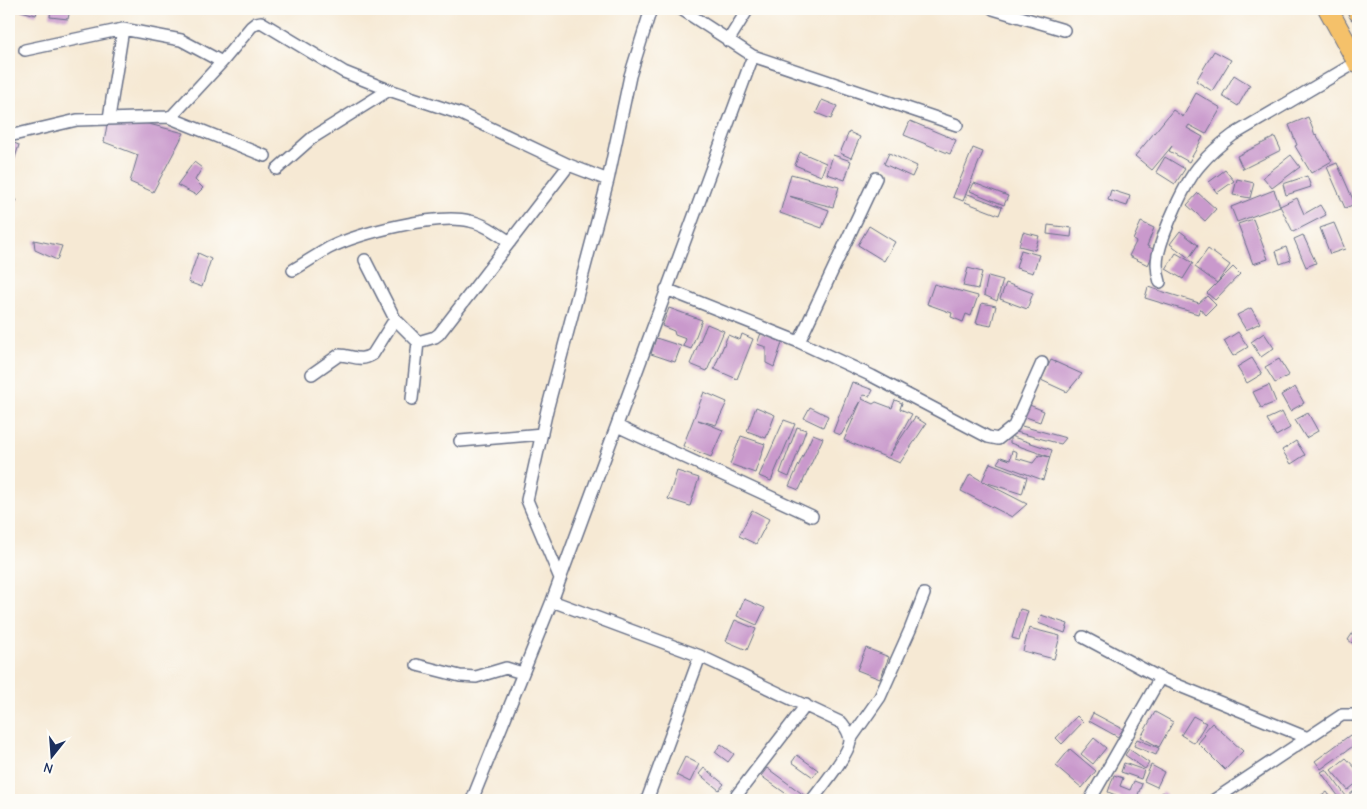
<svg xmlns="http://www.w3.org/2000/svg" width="1367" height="809" font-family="'Comic Neue',sans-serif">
<rect width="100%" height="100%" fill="#fdfcf7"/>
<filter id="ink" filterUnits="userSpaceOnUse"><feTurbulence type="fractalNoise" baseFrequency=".02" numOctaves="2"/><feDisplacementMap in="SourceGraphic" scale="10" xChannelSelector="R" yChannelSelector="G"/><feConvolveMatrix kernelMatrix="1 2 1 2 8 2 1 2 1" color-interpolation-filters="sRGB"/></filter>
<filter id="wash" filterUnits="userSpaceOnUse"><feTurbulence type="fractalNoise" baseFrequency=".0096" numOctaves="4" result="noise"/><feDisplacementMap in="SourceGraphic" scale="20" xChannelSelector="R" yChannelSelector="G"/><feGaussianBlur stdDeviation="1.12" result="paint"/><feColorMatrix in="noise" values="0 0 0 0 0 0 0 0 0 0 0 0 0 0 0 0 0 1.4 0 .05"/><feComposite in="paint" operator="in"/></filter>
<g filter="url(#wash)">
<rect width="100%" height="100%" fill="#f6e9d4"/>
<g id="blocks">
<path fill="#c999cc" d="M14,9H38L36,15Z
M51,9H70L68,19L50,17Z
M1214,51L1231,60L1212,91L1196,81Z
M1234,75L1250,85L1238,106L1222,96Z
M1196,93L1221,108L1206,134L1189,125L1187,128L1203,137L1189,162L1169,151L1172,146L1152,170L1135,156L1173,110L1183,117Z
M822,100L837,106L831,119L816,113Z
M1308,117L1315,135L1316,134L1332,161L1311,173L1295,146L1297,145L1289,125Z
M121,120L137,121L184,133L153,192L130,182L138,155L104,142L107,125Z
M910,121L956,140L950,154L904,135Z
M849,132L860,137L851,158L840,153Z
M1275,137L1281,150L1243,169L1237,156Z
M9,141L19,145L9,177Z
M973,148L983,152L963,201L953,197Z
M800,152L826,163L821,176L795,165Z
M889,153L917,166L912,177L884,164Z
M833,155L851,161L845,180L827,174Z
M1291,155L1300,167L1272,188L1263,177Z
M1165,157L1185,169L1175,184L1156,172Z
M194,162L202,168L195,180L203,188L196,195L177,185Z
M1337,163L1355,204L1345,208L1327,167Z
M1225,170L1234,181L1217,193L1209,182Z
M791,174L839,187L833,207L789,196L829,210L822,228L780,213Z
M1307,176L1311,187L1286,195L1283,184Z
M1237,179L1254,183L1250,198L1233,195Z
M974,183L1008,196L1004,205L970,191Z
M1111,190L1130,196L1127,206L1108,200Z
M1274,190L1280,206L1297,198L1304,214L1320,205L1326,215L1293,232L1280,206L1237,222L1231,207Z
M1198,193L1216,209L1205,221L1187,205Z
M968,194L1002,207L999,215L965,202Z
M9,195L17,200L10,212L9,211Z
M1253,219L1268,259L1253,264L1238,224Z
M1141,222L1154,228L1147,246L1155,250L1148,265L1129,256L1136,242L1133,240Z
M1334,223L1345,249L1330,254L1320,228Z
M1048,225L1072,228L1071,237L1047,234Z
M869,226L895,242L884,261L858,245Z
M1180,231L1198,245L1189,258L1170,244Z
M1023,232L1039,236L1035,250L1019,246Z
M1303,235L1316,263L1306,267L1294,239Z
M34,240L62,246L57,260L35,250Z
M1286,247L1291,260L1280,264L1276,251Z
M1208,249L1230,265L1217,283L1195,267Z
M1021,250L1039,255L1033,273L1016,268Z
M198,253L211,259L202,287L188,282Z
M1176,253L1193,263L1183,279L1166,269Z
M1233,267L1240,274L1215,300L1207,293Z
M968,268L982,272L978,289L963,286Z
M988,276L1003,280L997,301L984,295Z
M1006,283L1033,293L1027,309L1000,299Z
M934,284L978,296L971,316L966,314L963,322L951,317L952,313L927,304Z
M1148,287L1199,303L1207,296L1216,305L1206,315L1200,308L1198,314L1145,298Z
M982,303L996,306L991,326L976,323Z
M669,308L702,320L691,349L683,346L686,339L675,335L674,331L662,326Z
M1251,308L1260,323L1246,330L1237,315Z
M707,324L724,331L707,371L690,364Z
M1238,332L1248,347L1233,356L1224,341Z
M761,333L783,340L774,367L766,363V347L757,344Z
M1264,333L1274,348L1261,357L1251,342Z
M742,334L753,339L737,379L714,369L728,335L740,340Z
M656,338L681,346L675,362L651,354Z
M1252,358L1262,374L1247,383L1237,367Z
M1279,359L1289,375L1275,383L1265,367Z
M1051,360L1082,374L1067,392L1041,380Z
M852,382L873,390L870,396L863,395L862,399L873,404L876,402L892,408L895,400L902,403L900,409L912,414L889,456L915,417L926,424L900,463L844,440L861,401L841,435L833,432Z
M1269,385L1276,402L1261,408L1253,392Z
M1295,387L1304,403L1290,411L1281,395Z
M704,392L727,402L716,425L698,420L723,430L711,457L683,446Z
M1027,404L1044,411L1040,422L1023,416Z
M756,407L775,415L766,438L747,431Z
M810,407L828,416L823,427L804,418Z
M1282,412L1290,428L1276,436L1267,419Z
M1308,413L1318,431L1306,438L1295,420Z
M784,420L795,424L771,481L759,476Z
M1018,425L1066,438L1061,444L1016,432Z
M797,427L806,430L789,477L780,473Z
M813,434L823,438L799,490L789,486Z
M741,436L765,444L755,473L730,464Z
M1010,436L1052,450L1043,480L997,463L1001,457L1010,460L1012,450L1017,452L1016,458L1033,463L1039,455L1050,457L1010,443Z
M1296,441L1305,455L1291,464L1282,450Z
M990,463L1027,477L1022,494L982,481Z
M677,471L699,478L690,506L668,499Z
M970,474L982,481L1027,504L1012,517L961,491Z
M752,510L769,519L756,544L739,536Z
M744,599L765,608L757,625L737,616Z
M1020,609L1028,611L1019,640L1012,638Z
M1041,615L1068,624L1065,633L1038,623Z
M735,620L756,629L747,650L726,641Z
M1358,625V647L1348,640Z
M1029,628L1060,636L1054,659L1023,651Z
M866,648L889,657L880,679L857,670Z
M1155,712L1173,722L1159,747L1141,737Z
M1093,713L1123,729L1118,737L1089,721Z
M1077,716L1083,722L1062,744L1056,738Z
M1193,716L1206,723L1194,743L1181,735Z
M1212,723L1243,751L1225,770L1198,743L1205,735L1203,733Z
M1350,735L1356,744L1321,769L1315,761Z
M1094,738L1106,748L1093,764L1081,754Z
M1137,739L1159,748L1156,755L1134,746Z
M721,744L734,754L728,762L715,752Z
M1070,749L1096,771L1082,788L1056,766Z
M1129,749L1149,763L1145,769L1125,755Z
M797,755L818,770L813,777L792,762Z
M685,757L699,764L690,782L676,775Z
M1346,758L1358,771V782L1348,790L1331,770Z
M1124,763L1144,770L1141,779L1121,772Z
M1151,765L1164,772L1157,787L1144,781Z
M704,768L724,784L719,790L699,774Z
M767,768L808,798L807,800H795L761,776Z
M1326,769L1349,800H1341L1321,772Z
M1114,775L1123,778L1120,786L1130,790L1134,781L1142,784L1136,800H1128L1108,792Z
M1358,788V800H1354L1349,795Z
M1163,792L1170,800H1153Z
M1327,792L1333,800H1316Z"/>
</g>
</g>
<g filter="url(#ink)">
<use href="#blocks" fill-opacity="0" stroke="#687087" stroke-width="1"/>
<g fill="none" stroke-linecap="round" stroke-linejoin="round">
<g stroke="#687087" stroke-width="14">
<path id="minor" d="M681,9L753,56L957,125
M993,9L1064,30
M728,41L748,9
M25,50L123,29L181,40L222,62
M168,117L265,156
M109,118L123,29
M9,136L77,120L168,117L173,115L222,62L251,27L256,23L261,22L344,72L389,90L461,114L569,165L608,180
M277,169L312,138L389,90
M365,260L395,319L418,342
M293,270C305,263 317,255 329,248C359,233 437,213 470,221C485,224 498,234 510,242
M1160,282C1157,273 1156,265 1158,255C1163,232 1185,181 1201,164C1210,153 1221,144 1233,135L1357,62
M666,289L799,342L872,376L988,437L998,439L1014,426L1042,363
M418,342L435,337L439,334L569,165
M799,342L876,178
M312,374L339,355C353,355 359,363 373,354L395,319
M412,399L418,342
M617,426L812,516
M460,441L542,434
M560,578L527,500L547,410L608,180L630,76L651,9
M552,601L700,656L842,723C846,728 850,734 850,741C849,754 821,788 812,800
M1083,637L1160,678L1308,738
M417,665L460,676L476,677L506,668L522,673
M850,740L880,697L910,630L924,594
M472,800L552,601L753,56
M647,800L700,656
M733,800L806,705
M1090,800L1160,678
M1214,800L1342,715H1354L1358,716"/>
</g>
<g stroke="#687087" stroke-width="21">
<path id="primary" d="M1328,9L1358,64
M1357,9L1358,12"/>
</g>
<use href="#minor" stroke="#fff" stroke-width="11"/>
<use href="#primary" stroke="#f5c16b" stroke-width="19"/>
</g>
</g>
<rect width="1367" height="809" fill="none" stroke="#fdfcf7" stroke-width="30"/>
<g transform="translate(52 756) rotate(197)" stroke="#fdfcf7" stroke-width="4" paint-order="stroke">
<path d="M0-4L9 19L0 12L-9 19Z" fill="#1b2f5e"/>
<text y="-8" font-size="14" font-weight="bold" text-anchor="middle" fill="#1b2f5e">N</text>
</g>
</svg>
